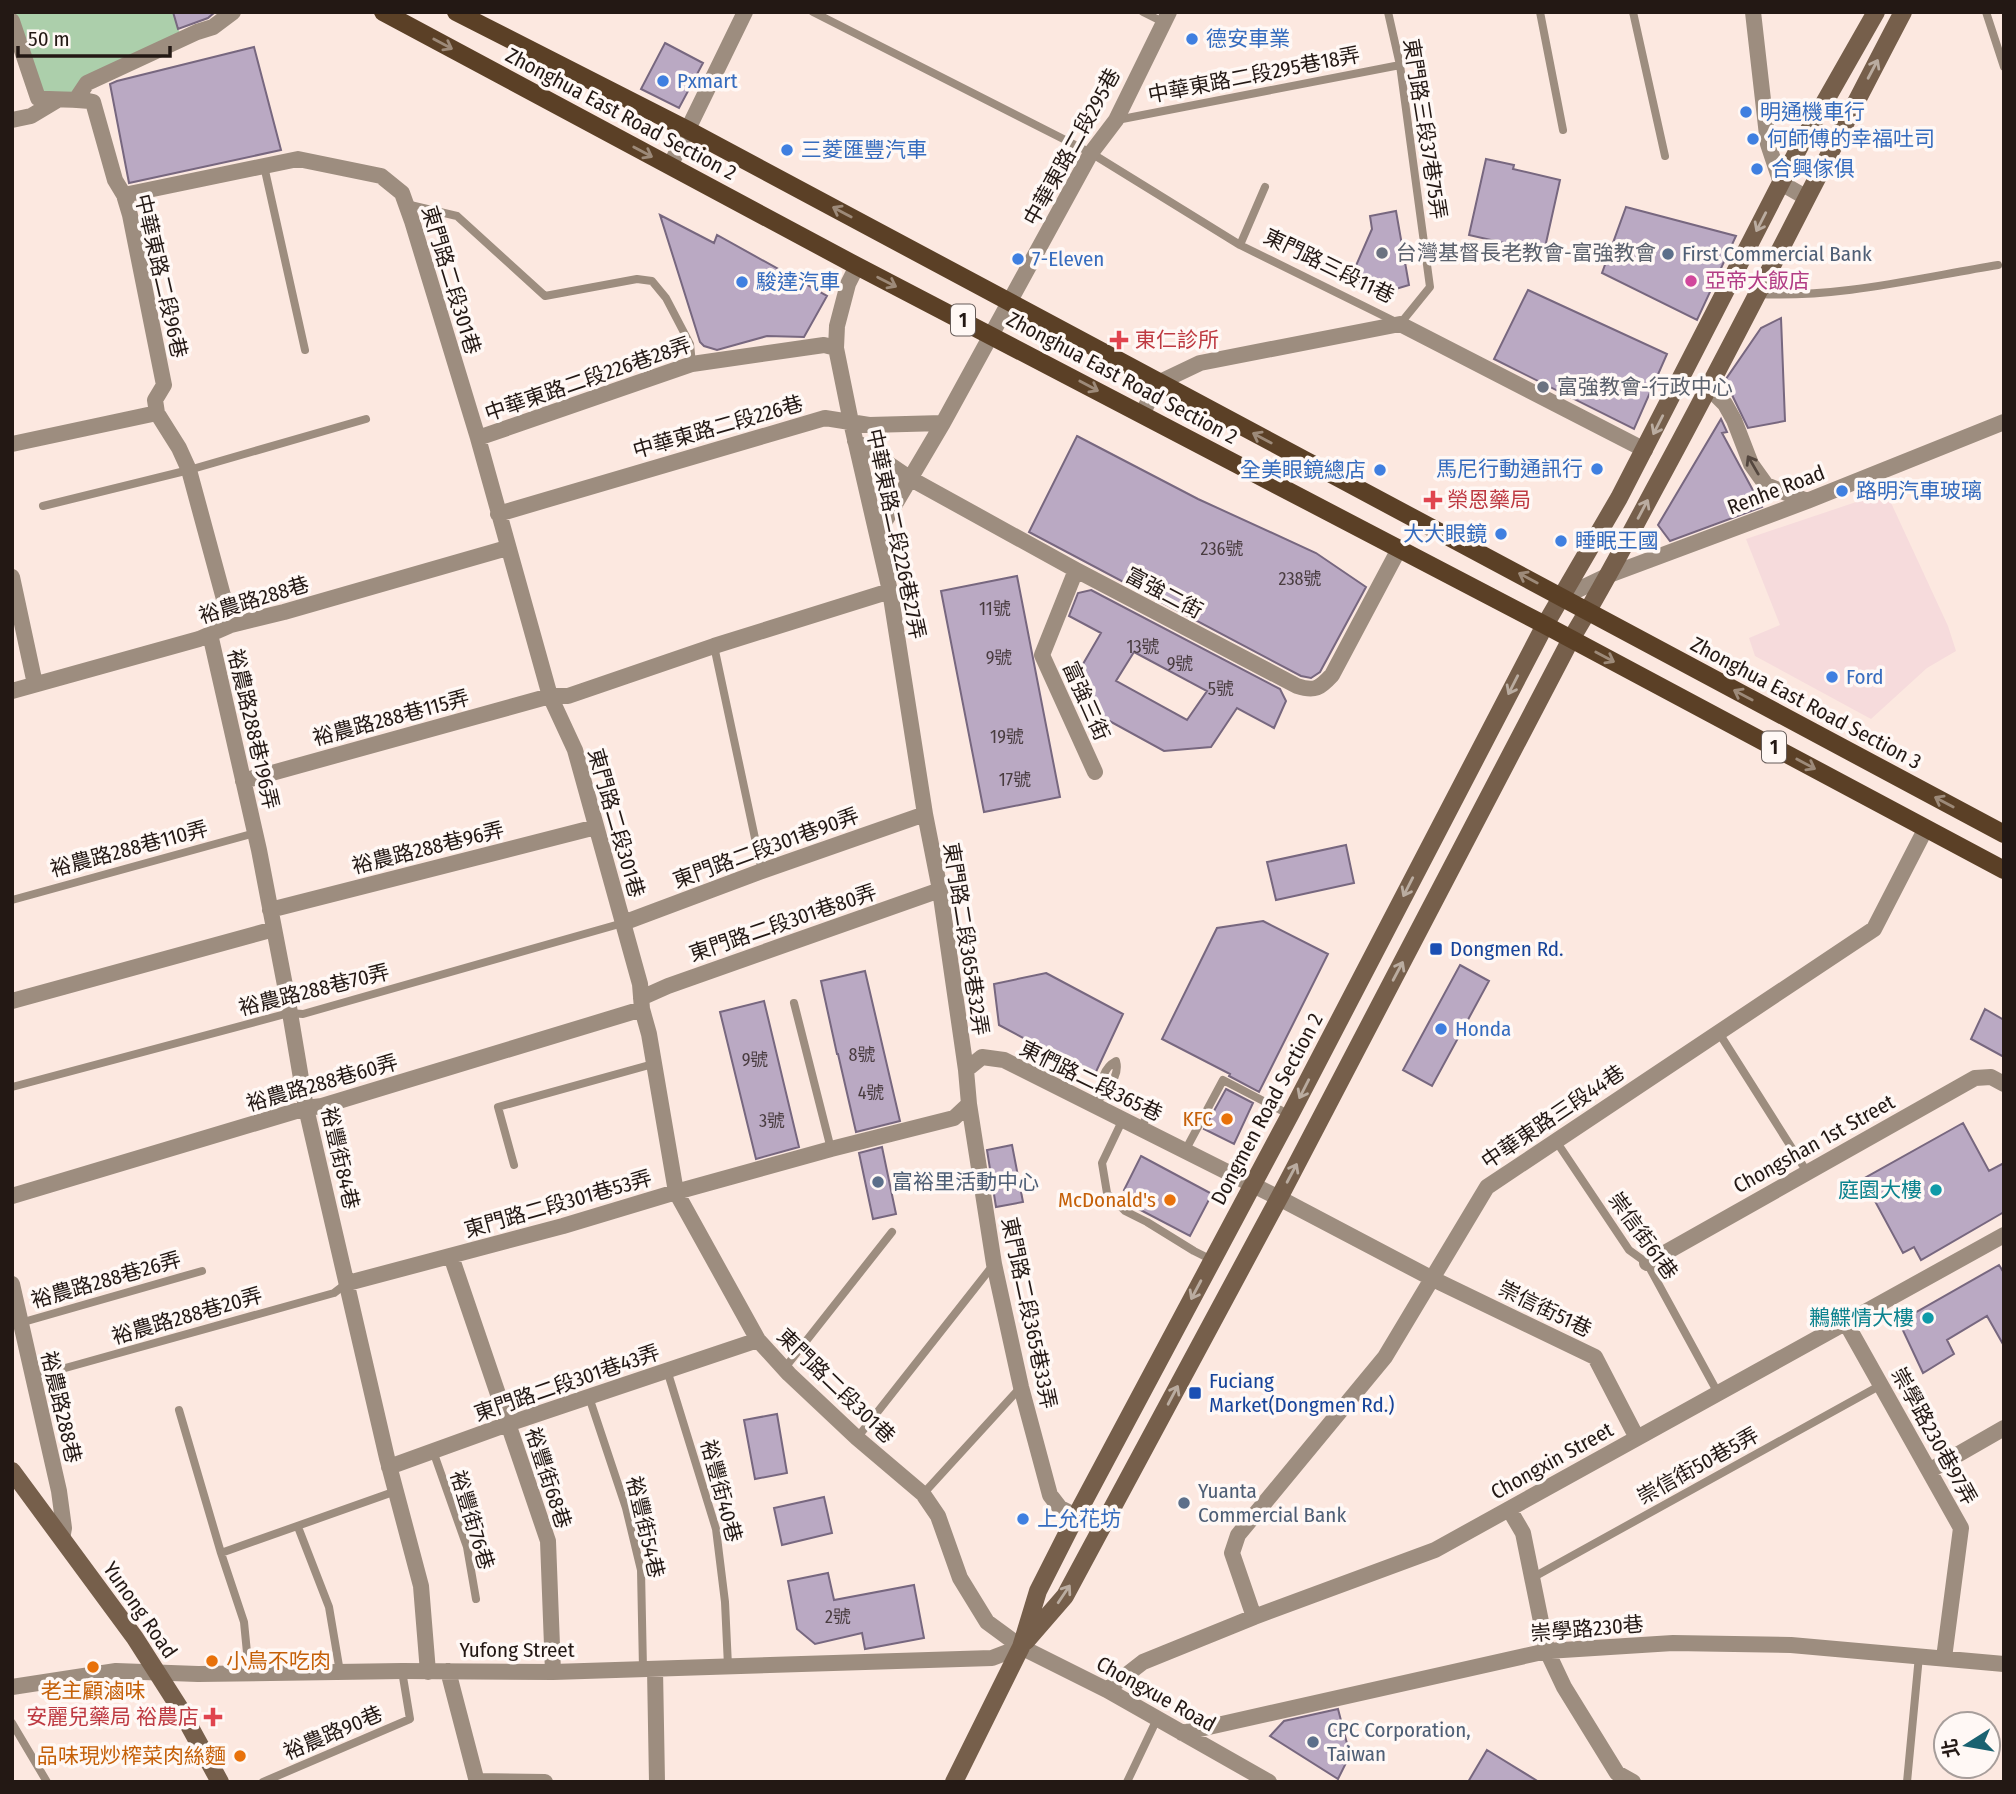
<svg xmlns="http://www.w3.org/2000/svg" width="2016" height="1794" font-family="'Fira Sans Condensed','Noto Sans TC',sans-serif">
<rect width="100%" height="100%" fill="#fce8e0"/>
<path fill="#f6dbdc" d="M1886,492L1948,626L1956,651L1927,668L1871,719L1755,656L1749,638L1780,625L1746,539Z"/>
<path fill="#accfab" d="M15,12H173L181,37L76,97L41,96Z"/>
<path fill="#baa9c3" stroke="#77677f" stroke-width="2" fill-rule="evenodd" d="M173,12H215L208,18L178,29Z
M665,43L703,63L679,108L641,89Z
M254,47L281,150L129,183L110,84L117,81Z
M1486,159L1514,165L1513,169L1560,180L1544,252L1469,235Z
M1626,207L1736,236L1697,320L1602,273Z
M1396,211L1409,285L1379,294L1351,277L1372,229L1370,216Z
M660,215L714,243L717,235L827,296L804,337L767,336L717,350L704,346L700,342Z
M1528,290L1667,354L1634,429L1494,359Z
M1781,318L1785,421L1748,428L1733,397L1726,379L1761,328Z
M1721,419L1727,432L1722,433L1762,507L1670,541L1658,525Z
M1077,436L1198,499L1316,553L1366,587L1320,672L1311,678L1301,676L1029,532Z
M1017,576L1060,797L984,812L941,591Z
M1091,590L1280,689L1286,701L1274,728L1237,708L1211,747L1164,751L1093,712L1083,664L1101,633L1069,616L1078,593ZM1134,652L1207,691L1187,720L1116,681Z
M1346,845L1354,883L1276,900L1267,862Z
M1263,921L1328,954L1259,1092L1229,1076L1230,1074L1162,1039L1217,928Z
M1460,965L1489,981L1432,1086L1403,1070Z
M865,971L900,1121L856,1132L838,1054H837L821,981Z
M1046,973L1123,1014L1094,1076L999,1025L994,984Z
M764,1001L799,1147L756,1159L720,1012Z
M1985,1009L2004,1020V1057L1971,1039Z
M1226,1089L1253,1103L1234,1144L1204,1129Z
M1963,1123L1989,1171L2004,1163V1212L1921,1260L1914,1247L1903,1253L1863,1179Z
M1012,1145L1023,1202L996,1207L987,1150Z
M882,1147L896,1214L873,1219L859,1153Z
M1141,1156L1212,1194L1190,1236L1129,1204L1134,1195L1124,1190Z
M1999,1265L2004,1273V1346L1987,1316L1947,1340L1954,1354L1923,1373L1899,1322Z
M777,1414L787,1473L755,1479L744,1420Z
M824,1497L832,1533L782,1545L774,1508Z
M828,1573L834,1600L914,1585L924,1638L865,1649L862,1633L815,1644L797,1629L788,1581Z
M1338,1709L1350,1755L1338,1779L1270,1736L1284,1721Z
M1487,1750L1539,1782H1468Z"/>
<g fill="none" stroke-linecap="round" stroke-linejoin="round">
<path stroke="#9d8d7f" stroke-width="8" d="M813,12L1091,153L1240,245L1400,324L1430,287L1400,65L1388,12
M1143,12L1163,22
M1540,12L1563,130
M1633,12L1665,156
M1986,12L2004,67
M1117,120L1400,65
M264,166L305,350
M406,204L457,216L545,296L637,279L652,281L666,298L690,344L692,364
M1240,245L1265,187
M1758,294C1839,298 1918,278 1998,265
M43,506L189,470L366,419
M714,646L762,871
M12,900L255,833
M794,1003L831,1149
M1719,1033L1807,1172
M12,1087L289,1013L303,1014L623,923
M1096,1105C1103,1090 1121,1079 1116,1061C1103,1068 1101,1081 1101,1095
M1123,1119L1102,1163L1107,1193L1125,1211L1147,1222L1194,1251L1212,1260
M1141,1128L1153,1104
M1556,1141L1629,1250L1647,1263L1718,1393
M1185,1151L1223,1080L1290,1115
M514,1165L498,1107L653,1064
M20,1323L202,1271
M784,1369L892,1232
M667,1370L716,1529L725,1602L728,1666
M33,1377L334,1293L347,1283
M589,1397L626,1508L641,1570L643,1669
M179,1410L221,1553L244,1622L249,1673
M857,1438L994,1264
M433,1451L467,1547L476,1599
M923,1494L1020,1388
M298,1527L329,1607L340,1672
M221,1553L396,1491
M1532,1578L1881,1385
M12,1723L47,1782
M263,1782L410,1719L402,1671
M1127,1782L1157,1719
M1907,1782L1919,1656"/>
<path stroke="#9d8d7f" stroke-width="16" d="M1753,12L1768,144L1781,183L1807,198
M12,21L38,98C57,101 75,98 93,102L115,180L124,195L130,215L164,385L155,400L157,413L179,448L189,470L231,625
M77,98L87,83L197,32L213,27L233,12
M12,120L31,116L56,101
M670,166L745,12
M124,195L298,159L381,176L402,193L412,221L478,438L550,696L575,750L640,984L642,1009L649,1034L676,1192L758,1340L789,1374L857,1438L923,1494L938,1516L960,1578L987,1622L1021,1647L1107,1690L1269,1782
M857,266L848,284L837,326L836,348L851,422L890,591L925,814L940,890L966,1070
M1709,388L1725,404L1734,420L1751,464L1766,485L1807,501
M1142,414L1158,383L1200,363L1400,324L1645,450
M478,438L692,364L824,345L836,348
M855,441L911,479L1076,570L1297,686C1315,692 1320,688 1332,675L1399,549
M12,444L157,413
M498,514L825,418L869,425L943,423L1091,153L1116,120L1169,12
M878,533L943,423
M1076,570L1042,655L1095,772
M12,577L35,684
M1563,597L1609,575L1807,501L2004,422
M210,634L259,850L288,1001L306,1108L387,1458L421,1586L428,1672
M12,691L199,639L231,625L284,612L507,548
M243,781L550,696H568L714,646L890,591
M270,910L596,827
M623,923L762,871L925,814
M641,998L668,986L940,890
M12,1001L274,929
M969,1104L994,1264L1021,1387L1050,1495L1060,1508L1076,1516
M12,1196L306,1108L322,1106L642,1009
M451,1256L548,1541L553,1672
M1647,1263L1975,1078L1991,1077L2004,1084
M348,1283L563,1226L676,1192L831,1149L954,1118L969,1104L966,1070L982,1057L1004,1060L1279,1198L1433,1279L1595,1357L1637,1438
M12,1284L59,1491L64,1528L62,1539
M1846,1323L1961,1528L1944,1658
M389,1467L508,1424L758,1340
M1929,1471L2004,1428
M1509,1509L1523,1533L1547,1651L1564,1687L1617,1773L1633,1782
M1254,1617L1232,1553L1238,1535L1385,1357L1487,1187L1874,929L1926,828
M655,1669L657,1782
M448,1671L477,1782
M12,1687L116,1671L198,1674L402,1671L553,1672L992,1658L1021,1647
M1107,1690L1143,1662L1254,1617L1435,1550L2004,1235
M1182,1733L1547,1651L1673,1643L1791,1645L2004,1664
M477,1781L545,1782"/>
<path stroke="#765f4b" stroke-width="18" d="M12,1471L135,1638L179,1707L220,1782
M1026,1641L1065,1596L1279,1198L1571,639C1602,589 1628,538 1656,486C1741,330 1820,170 1903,12
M954,1782L1021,1647L1038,1591L1076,1516L1290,1115L1545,625L1619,498L1802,142L1876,12"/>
<path stroke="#5b4026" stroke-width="18" d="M383,12L857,266L1545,625L2004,870
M456,12L688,130L2004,834"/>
</g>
<defs><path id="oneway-shaft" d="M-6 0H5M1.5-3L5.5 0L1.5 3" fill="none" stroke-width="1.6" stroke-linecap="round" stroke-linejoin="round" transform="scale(1.75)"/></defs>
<g stroke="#9d8a79">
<use href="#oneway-shaft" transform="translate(443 44) rotate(28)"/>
<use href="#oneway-shaft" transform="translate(643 152) rotate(28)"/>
<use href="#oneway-shaft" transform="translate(842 212) rotate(-152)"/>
<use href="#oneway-shaft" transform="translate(887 282) rotate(27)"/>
<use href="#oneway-shaft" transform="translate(1089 386) rotate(28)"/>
<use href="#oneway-shaft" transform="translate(1262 438) rotate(-152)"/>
<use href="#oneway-shaft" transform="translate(1528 578) rotate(-152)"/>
<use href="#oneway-shaft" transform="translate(1605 657) rotate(28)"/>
<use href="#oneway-shaft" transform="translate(1743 695) rotate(-152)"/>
<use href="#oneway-shaft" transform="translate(1806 764) rotate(28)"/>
<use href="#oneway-shaft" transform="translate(1944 802) rotate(-152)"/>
</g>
<g stroke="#baaca0">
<use href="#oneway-shaft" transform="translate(1873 69) rotate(-62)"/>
<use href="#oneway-shaft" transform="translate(1761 222) rotate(117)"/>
<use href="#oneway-shaft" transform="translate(1658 425) rotate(117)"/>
<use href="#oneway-shaft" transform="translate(1643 509) rotate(-62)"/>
<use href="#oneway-shaft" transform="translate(1513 685) rotate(117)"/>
<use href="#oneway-shaft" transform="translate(1408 887) rotate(117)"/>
<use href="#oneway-shaft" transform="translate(1398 971) rotate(-62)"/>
<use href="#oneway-shaft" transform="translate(1304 1089) rotate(117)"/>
<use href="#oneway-shaft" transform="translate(1292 1173) rotate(-62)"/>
<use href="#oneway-shaft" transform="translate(1196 1290) rotate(118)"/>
<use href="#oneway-shaft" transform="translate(1173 1395) rotate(-62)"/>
<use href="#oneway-shaft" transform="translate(1064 1594) rotate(-56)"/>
</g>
<use stroke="#54473f" href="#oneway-shaft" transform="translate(1753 465) rotate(-120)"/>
<g fill="#3f7fe0" stroke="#fff8f5" stroke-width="2.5">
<circle cx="1192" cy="39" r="7"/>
<circle cx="663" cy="81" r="7"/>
<circle cx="1746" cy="112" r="7"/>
<circle cx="1753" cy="139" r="7"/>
<circle cx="787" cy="150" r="7"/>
<circle cx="1757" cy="169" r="7"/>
<circle cx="1018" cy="259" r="7"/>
<circle cx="742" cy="282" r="7"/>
<circle cx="1597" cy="469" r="7"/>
<circle cx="1380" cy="470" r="7"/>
<circle cx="1842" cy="491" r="7"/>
<circle cx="1501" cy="534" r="7"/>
<circle cx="1561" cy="541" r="7"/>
<circle cx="1832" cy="677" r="7"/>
<circle cx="1441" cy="1029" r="7"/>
<circle cx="1023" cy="1519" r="7"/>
</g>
<g fill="#6b7280" stroke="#fff8f5" stroke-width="2.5">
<circle cx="1382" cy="253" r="7"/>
<circle cx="1543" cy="387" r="7"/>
</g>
<g fill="#5c6f8a" stroke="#fff8f5" stroke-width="2.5">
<circle cx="1668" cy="254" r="7"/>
<circle cx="878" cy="1182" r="7"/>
<circle cx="1184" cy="1503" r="7"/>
<circle cx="1313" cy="1742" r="7"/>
</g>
<circle fill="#d1479c" stroke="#fff8f5" stroke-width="2.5" cx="1691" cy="281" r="7"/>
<g fill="#e0444e" stroke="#fff8f5" stroke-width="2.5">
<path d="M1115.5 329.5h7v7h7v7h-7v7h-7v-7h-7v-7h7z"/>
<path d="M1429.5 489.5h7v7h7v7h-7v7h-7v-7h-7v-7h7z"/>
<path d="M209.5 1706.5h7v7h7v7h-7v7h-7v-7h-7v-7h7z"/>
</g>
<g fill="#1a4fb4" stroke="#fff8f5" stroke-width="2.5">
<rect x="1429" y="942" width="14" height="14" rx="3.5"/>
<rect x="1188" y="1386" width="14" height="14" rx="3.5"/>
</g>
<g fill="#e8710a" stroke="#fff8f5" stroke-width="2.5">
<circle cx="1227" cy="1119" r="7"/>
<circle cx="1170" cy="1200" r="7"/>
<circle cx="212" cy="1661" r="7"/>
<circle cx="93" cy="1667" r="7"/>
<circle cx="240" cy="1756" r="7"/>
</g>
<g fill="#0f9aa8" stroke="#fff8f5" stroke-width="2.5">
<circle cx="1936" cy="1190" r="7"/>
<circle cx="1928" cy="1318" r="7"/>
</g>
<g text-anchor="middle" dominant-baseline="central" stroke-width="7" stroke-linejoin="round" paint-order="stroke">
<g font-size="18" fill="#493c40">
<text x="1222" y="549">236號</text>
<text x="1300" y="579">238號</text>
<text x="995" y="609">11號</text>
<text x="1143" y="647">13號</text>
<text x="999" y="658">9號</text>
<text x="1180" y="664">9號</text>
<text x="1221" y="689">5號</text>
<text x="1007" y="737">19號</text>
<text x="1015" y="780">17號</text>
<text x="862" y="1055">8號</text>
<text x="755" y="1060">9號</text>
<text x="871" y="1093">4號</text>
<text x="772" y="1121">3號</text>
<text x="838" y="1617">2號</text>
</g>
<g fill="#fff8f5" stroke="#655b58" stroke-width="2">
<rect x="951" y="304.5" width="24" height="31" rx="5"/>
<rect x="1762" y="731.5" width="24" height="31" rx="5"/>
</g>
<g font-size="19" font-weight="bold" fill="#231814">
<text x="963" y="320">1</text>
<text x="1774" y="747">1</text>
</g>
<g font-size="21" fill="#366cbe" stroke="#fff8f5" text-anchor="start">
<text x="1206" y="39">德安車業</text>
<text x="677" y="81">Pxmart</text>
<text x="1760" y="112">明通機車行</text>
<text x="1767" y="139">何師傅的幸福吐司</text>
<text x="801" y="150">三菱匯豐汽車</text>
<text x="1771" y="169">合興傢俱</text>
<text x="1032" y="259">7-Eleven</text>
<text x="756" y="282">駿達汽車</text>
<text x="1583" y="469" text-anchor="end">馬尼行動通訊行</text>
<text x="1366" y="470" text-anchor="end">全美眼鏡總店</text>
<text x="1856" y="491">路明汽車玻璃</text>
<text x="1487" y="534" text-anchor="end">大大眼鏡</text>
<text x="1575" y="541">睡眠王國</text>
<text x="1846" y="677">Ford</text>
<text x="1455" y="1029">Honda</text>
<text x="1037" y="1519">上允花坊</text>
</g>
<g font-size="21" fill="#231814" stroke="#fff8f5">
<text transform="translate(1254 75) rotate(-11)">中華東路二段295巷18弄</text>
<text transform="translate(621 114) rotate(28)">Zhonghua East Road Section 2</text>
<text transform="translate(1425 129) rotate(81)">東門路三段37巷75弄</text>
<text transform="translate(1072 147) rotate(-61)">中華東路二段295巷</text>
<text transform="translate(1329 266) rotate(26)">東門路三段11巷</text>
<text transform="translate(161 276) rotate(77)">中華東路二段96巷</text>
<text transform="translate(451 280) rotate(73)">東門路二段301巷</text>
<text transform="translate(1122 378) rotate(28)">Zhonghua East Road Section 2</text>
<text transform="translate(588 379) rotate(-19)">中華東路二段226巷28弄</text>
<text transform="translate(718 427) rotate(-16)">中華東路二段226巷</text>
<text transform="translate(1776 490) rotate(-21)">Renhe Road</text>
<text transform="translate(896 534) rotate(78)">中華東路二段226巷27弄</text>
<text transform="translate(1164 593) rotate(28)">富強二街</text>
<text transform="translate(254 600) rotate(-17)">裕農路288巷</text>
<text transform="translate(1086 701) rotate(66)">富強三街</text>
<text transform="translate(1806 703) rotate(28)">Zhonghua East Road Section 3</text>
<text transform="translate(391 718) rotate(-15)">裕農路288巷115弄</text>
<text transform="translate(253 729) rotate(77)">裕農路288巷196弄</text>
<text transform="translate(616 823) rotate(74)">東門路二段301巷</text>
<text transform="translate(428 848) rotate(-14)">裕農路288巷96弄</text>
<text transform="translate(766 848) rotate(-20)">東門路二段301巷90弄</text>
<text transform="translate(129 849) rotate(-15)">裕農路288巷110弄</text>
<text transform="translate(783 923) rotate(-19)">東門路二段301巷80弄</text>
<text transform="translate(966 939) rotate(81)">東門路二段365巷32弄</text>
<text transform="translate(314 990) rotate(-14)">裕農路288巷70弄</text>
<text transform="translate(1091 1081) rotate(26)">東們路二段365巷</text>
<text transform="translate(322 1083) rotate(-16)">裕農路288巷60弄</text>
<text transform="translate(1267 1109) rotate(-62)">Dongmen Road Section 2</text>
<text transform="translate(1553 1117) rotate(-34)">中華東路三段44巷</text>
<text transform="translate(1814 1144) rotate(-29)">Chongshan 1st Street</text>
<text transform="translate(340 1158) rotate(77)">裕豐街84巷</text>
<text transform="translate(558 1204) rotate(-16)">東門路二段301巷53弄</text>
<text transform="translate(1643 1236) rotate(54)">崇信街61巷</text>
<text transform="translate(106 1280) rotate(-16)">裕農路288巷26弄</text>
<text transform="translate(1545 1309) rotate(26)">崇信街51巷</text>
<text transform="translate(1029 1313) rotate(78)">東門路二段365巷33弄</text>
<text transform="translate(187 1316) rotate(-16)">裕農路288巷20弄</text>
<text transform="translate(567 1383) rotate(-19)">東門路二段301巷43弄</text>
<text transform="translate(836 1386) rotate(44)">東門路二段301巷</text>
<text transform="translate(61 1407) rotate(77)">裕農路288巷</text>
<text transform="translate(1934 1436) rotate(61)">崇學路230巷97弄</text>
<text transform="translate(1552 1461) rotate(-29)">Chongxin Street</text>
<text transform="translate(1698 1466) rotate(-29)">崇信街50巷5弄</text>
<text transform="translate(548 1478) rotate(72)">裕豐街68巷</text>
<text transform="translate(721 1491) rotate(75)">裕豐街40巷</text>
<text transform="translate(472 1520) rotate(73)">裕豐街76巷</text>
<text transform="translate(645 1527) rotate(77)">裕豐街54巷</text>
<text transform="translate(140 1610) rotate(55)">Yunong Road</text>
<text transform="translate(1587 1629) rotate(-5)">崇學路230巷</text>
<text x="517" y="1650">Yufong Street</text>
<text transform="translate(1156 1694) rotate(29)">Chongxue Road</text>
<text transform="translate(333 1733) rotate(-23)">裕農路90巷</text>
</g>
<g font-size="21" fill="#5b616d" stroke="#fff8f5" text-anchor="start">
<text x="1396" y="253">台灣基督長老教會-富強教會</text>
<text x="1557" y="387">富強教會-行政中心</text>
</g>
<g font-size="21" fill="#4e5e75" stroke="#fff8f5" text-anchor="start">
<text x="1682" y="254">First Commercial Bank</text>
<text x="892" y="1182">富裕里活動中心</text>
<text x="1198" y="1491">Yuanta<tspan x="1198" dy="24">Commercial Bank</tspan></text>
<text x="1327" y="1730">CPC Corporation,<tspan x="1327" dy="24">Taiwan</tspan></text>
</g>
<g font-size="21" fill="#b23c85" stroke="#fff8f5" text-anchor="start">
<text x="1705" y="281">亞帝大飯店</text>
</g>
<g font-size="21" fill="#be3a42" stroke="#fff8f5" text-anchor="start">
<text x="1135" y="340">東仁診所</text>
<text x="1447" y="500">榮恩藥局</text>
<text x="199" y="1717" text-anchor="end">安麗兒藥局 裕農店</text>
</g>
<g font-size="21" fill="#164399" stroke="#fff8f5" text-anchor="start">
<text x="1450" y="949">Dongmen Rd.</text>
<text x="1209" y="1381">Fuciang<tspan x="1209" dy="24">Market(Dongmen Rd.)</tspan></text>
</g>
<g font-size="21" fill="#c56008" stroke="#fff8f5" text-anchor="end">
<text x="1213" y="1119">KFC</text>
<text x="1156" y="1200">McDonald's</text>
<text x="226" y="1661" text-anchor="start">小鳥不吃肉</text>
<text x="93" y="1691" text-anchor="middle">老主顧滷味</text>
<text x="226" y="1756">品味現炒榨菜肉絲麵</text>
</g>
<g font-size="21" fill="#0d838f" stroke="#fff8f5" text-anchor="end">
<text x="1922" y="1190">庭園大樓</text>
<text x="1914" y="1318">鶼鰈情大樓</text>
</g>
</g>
<rect width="2016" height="1794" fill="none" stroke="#231814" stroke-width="28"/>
<g transform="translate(1967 1745) rotate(259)"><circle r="33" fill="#fff8f5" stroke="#a79e9b" stroke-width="2"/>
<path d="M0-5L12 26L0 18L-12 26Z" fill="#1a6271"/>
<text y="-10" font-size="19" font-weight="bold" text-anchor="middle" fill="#231814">北</text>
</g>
<path d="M18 46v10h152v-10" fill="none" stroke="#231814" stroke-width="3.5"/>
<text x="28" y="46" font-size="21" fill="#231814" stroke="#fff8f5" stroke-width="5" paint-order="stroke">50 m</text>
</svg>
